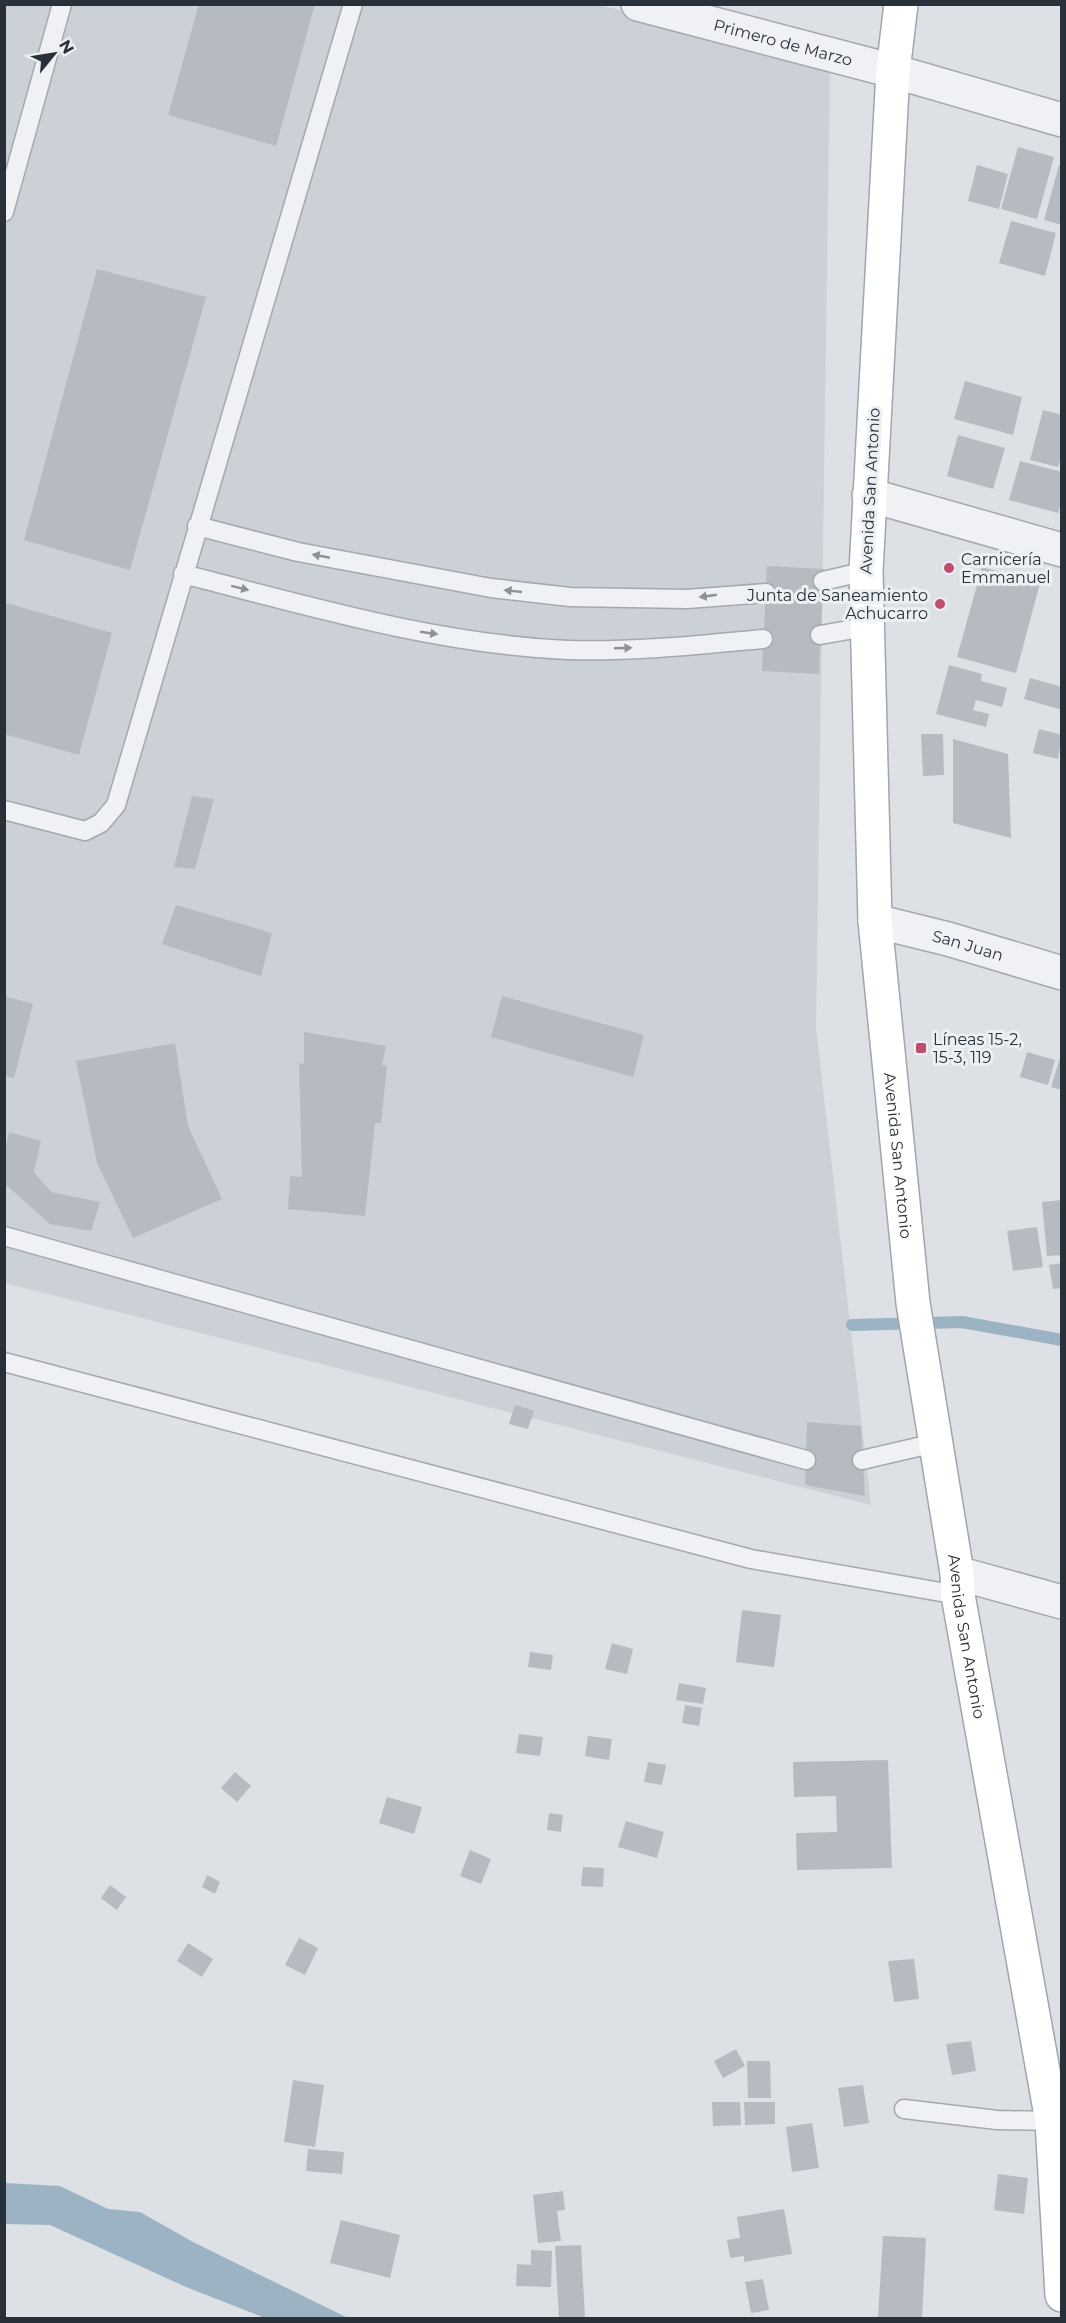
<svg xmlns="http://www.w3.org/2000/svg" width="1066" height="2323" font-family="Montserrat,sans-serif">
<rect width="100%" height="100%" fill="#dde1e5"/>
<path fill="#cbd1d6" d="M4,5H599L830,63L816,1028L871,1505L5,1283Z"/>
<path fill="#9bb3c2" d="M5,2183L60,2186L108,2209L140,2212L193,2242L348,2318H265L186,2287L50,2225L5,2224Z"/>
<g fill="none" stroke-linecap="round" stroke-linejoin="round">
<path stroke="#9bb3c2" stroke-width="12" d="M852,1325L962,1322L1062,1340"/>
</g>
<path fill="#b5bbc1" d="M199,4H315L276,146L168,115Z
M1018,147L1054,157L1037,219L1001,209Z
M977,165L1008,174L999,209L968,201Z
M1059,165L1062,166V225L1044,220Z
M1011,221L1056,233L1045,276L999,263Z
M97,269L206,297L130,570L24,540Z
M965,381L1022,397L1013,435L954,419Z
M1043,410L1062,415V454L1058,467L1030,460Z
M958,435L1005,448L993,489L947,476Z
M1020,461L1062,472V500L1058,513L1009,500Z
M767,566L824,569L819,674L762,671Z
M982,567L1040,583L1016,673L957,657Z
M6,603L112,633L79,755L4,734Z
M949,665L982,674L981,681L1007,688L1002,707L976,700L973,710L989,714L986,727L936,714Z
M1030,678L1062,687V710L1024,699Z
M1039,729L1062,735L1058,759L1033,753Z
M921,734H943L944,775L923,776Z
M953,739L1008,754L1011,838L953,823Z
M192,796L214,799L195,869L174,867Z
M176,905L272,933L261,976L162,944Z
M4,996L33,1004L14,1078L4,1076Z
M502,996L644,1035L633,1077L491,1037Z
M304,1032L386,1046L382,1065L387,1066L381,1123H375L365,1216L288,1209L290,1176L302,1177L299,1063L304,1064Z
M175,1043L188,1126L222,1199L133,1238L97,1163L76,1061Z
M1027,1052L1055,1060L1048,1085L1020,1077Z
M1061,1055H1062V1090L1051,1087Z
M9,1132L41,1141L34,1172L51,1192L100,1202L91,1231L50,1224L4,1183V1155Z
M1062,1200V1255L1047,1256L1042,1202Z
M1037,1227L1043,1267L1013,1271L1007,1231Z
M1062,1263V1288L1053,1289L1049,1265Z
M515,1405L534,1411L528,1429L509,1424Z
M807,1422L861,1426L865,1496L805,1485Z
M742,1610L781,1615L774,1667L736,1662Z
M612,1643L633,1649L627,1674L605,1669Z
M530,1652L553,1655L551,1670L528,1667Z
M679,1683L706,1688L703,1704L676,1700Z
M685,1705L702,1708L699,1726L682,1723Z
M519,1734L543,1737L540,1756L516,1753Z
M588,1736L612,1739L609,1760L585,1756Z
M888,1760L892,1868L797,1870L796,1833L837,1832L836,1796L794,1797L793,1762Z
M648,1762L666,1765L662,1785L644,1782Z
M235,1772L251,1786L237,1802L221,1788Z
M387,1797L422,1807L414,1834L379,1823Z
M549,1813L563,1815L561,1832L547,1830Z
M626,1821L664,1832L657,1858L618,1847Z
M470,1850L491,1859L481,1884L460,1876Z
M583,1867L604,1868L603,1887L581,1886Z
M207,1875L220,1882L215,1894L202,1887Z
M110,1885L126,1897L117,1910L101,1898Z
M299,1938L318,1948L305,1975L285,1965Z
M188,1943L213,1959L202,1977L177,1961Z
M914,1959L919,1999L894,2002L888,1961Z
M971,2041L976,2071L952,2075L946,2044Z
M736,2049L745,2066L723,2078L714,2061Z
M747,2061H770L771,2098H748Z
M293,2080L324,2085L315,2147L284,2142Z
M863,2085L869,2123L844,2127L838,2088Z
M712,2102H740L741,2125L713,2126Z
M744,2102H775V2124L745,2125Z
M812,2123L819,2168L792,2172L786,2127Z
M308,2149L344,2152L342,2174L306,2171Z
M998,2174L1028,2178L1024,2214L994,2210Z
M563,2191L565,2210L557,2211L561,2241L538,2243L533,2195Z
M784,2209L792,2254L744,2262V2256L730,2258L727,2240L740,2238L737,2217Z
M341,2220L400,2235L390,2278L330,2263Z
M883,2236L926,2238L922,2318L878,2317Z
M581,2245L585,2318H559L555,2246Z
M531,2250L552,2251L551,2287L516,2286L517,2264L531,2265Z
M763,2279L769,2310L751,2313L745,2282Z"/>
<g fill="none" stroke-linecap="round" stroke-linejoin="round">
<g stroke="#a3a9ae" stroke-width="21">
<path id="lane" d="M4,212L62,4
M197,526L298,552L491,588L570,597L687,599L766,593
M183,574C309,606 436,644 567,650C632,652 699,645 763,639
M823,581L866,571
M820,635L866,627
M4,810L85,831L101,823L116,805L353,4
M4,1236L806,1460
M4,1362L751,1559L958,1595
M862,1460L935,1443
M904,2109L997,2120L1052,2121"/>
</g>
<g stroke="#a3a9ae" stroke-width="36">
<g id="street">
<path id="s1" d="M638,4L893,71L1062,120"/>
<path d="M869,495L1062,550"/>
<path id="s2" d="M875,921L948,939L1062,973"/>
<path d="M957,1573L1062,1602"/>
</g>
</g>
<g stroke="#9da7b0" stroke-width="36">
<g id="primary">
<path id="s3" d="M901,4L893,71L866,571L875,921L913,1303L957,1573L958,1595L1052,2121L1062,2295"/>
</g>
</g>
<use href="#lane" stroke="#eff1f4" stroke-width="18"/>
<use href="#street" stroke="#eff1f4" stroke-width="33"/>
<use href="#primary" stroke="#fff" stroke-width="33"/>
</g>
<defs><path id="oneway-solid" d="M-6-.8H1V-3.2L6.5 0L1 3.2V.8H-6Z" transform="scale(1.5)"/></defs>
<g fill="#8c9197">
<use href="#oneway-solid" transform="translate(321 556) rotate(-169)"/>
<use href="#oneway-solid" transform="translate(240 588) rotate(14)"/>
<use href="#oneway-solid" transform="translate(513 591) rotate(-174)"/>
<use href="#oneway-solid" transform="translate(708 596) rotate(172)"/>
<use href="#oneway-solid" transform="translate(429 633) rotate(8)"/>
<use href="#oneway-solid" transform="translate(623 648) rotate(-2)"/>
</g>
<g fill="#bf4d6c" stroke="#ecf0f3" stroke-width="2">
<circle cx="949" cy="568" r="6"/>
<circle cx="940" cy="604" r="6"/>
<rect x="915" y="1042" width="12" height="12" rx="3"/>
</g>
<g text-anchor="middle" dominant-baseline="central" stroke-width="6" stroke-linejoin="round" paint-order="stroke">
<g font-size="16" fill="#28313a" stroke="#ecf0f3">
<text stroke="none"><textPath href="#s1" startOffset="150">Primero de Marzo</textPath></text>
<text transform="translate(870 491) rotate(-87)">Avenida San Antonio</text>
<text stroke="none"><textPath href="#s2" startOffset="96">San Juan</textPath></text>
<text stroke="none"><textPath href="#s3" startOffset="1154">Avenida San Antonio</textPath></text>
<text stroke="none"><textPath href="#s3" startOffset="1640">Avenida San Antonio</textPath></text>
</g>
<g font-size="16" fill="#28313a" stroke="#ecf0f3" text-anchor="start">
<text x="961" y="559">Carnicería<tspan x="961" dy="18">Emmanuel</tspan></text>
<text x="928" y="595" text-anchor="end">Junta de Saneamiento<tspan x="928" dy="18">Achucarro</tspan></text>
<text x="933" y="1039">Líneas 15-2,<tspan x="933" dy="18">15-3, 119</tspan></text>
</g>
</g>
<rect width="1066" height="2323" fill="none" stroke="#28313a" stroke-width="12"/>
<g transform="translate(54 54) rotate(60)" stroke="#ecf0f3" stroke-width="4.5" paint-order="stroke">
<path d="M0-4.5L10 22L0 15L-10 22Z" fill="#28313a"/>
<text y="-9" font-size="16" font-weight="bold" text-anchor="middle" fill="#28313a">N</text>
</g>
</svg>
